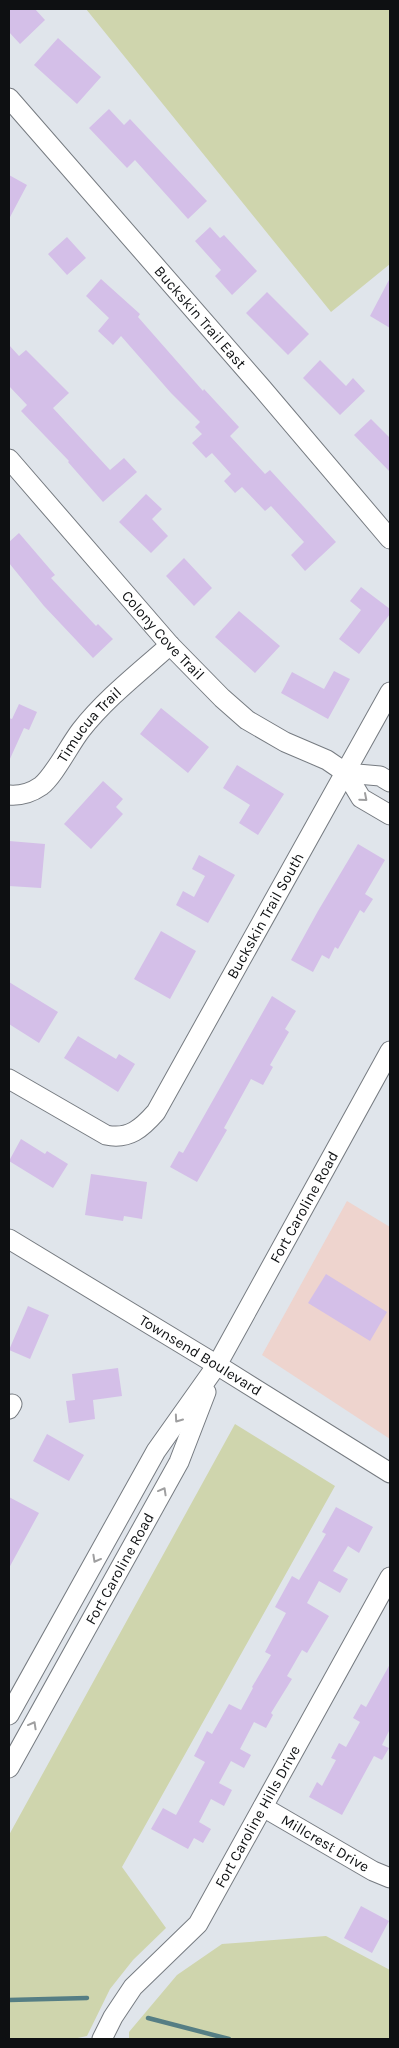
<svg xmlns="http://www.w3.org/2000/svg" width="399" height="2048" font-family="Karla,sans-serif">
<rect width="100%" height="100%" fill="#e0e5eb"/>
<path fill="#eed4ce" d="M347,1201L390,1227V1439L262,1355Z"/>
<path fill="#cfd5ad" d="M86,9H390V264L331,312Z
M235,1424L335,1486L122,1867L166,1928L133,1960L110,1989L87,2036L73,2039H9V1835Z
M326,1936L390,1970V2039H129V2032L177,1975L222,1944Z"/>
<g fill="none" stroke-linecap="round" stroke-linejoin="round">
<path stroke="#557e84" stroke-width="4.5" d="M9,2000L87,1998
M148,2018L229,2039"/>
</g>
<path fill="#d4bfe8" d="M9,9H35L45,20L20,44L9,32Z
M58,38L101,77L77,104L34,65Z
M109,109L124,125L130,119L207,201L188,219L135,160L127,168L89,128Z
M9,175L27,185L9,219Z
M210,227L220,238L224,235L257,271L232,295L215,276L221,270L195,241Z
M67,237L86,258L67,275L48,254Z
M390,278V328L370,316Z
M101,279L140,314L138,317L203,391L204,389L239,427L230,436L265,474L270,470L336,542L305,571L291,555L304,542L271,506L265,511L242,487L235,493L224,481L231,474L212,453L206,458L192,443L202,434L195,427L200,422L171,393L121,336L113,345L98,331L109,318L86,296Z
M267,292L309,334L288,355L246,313Z
M9,345L19,356L26,350L69,393L53,408L110,470L124,458L137,472L103,502L68,462L69,461L21,411L27,405L9,386Z
M320,360L346,386L353,378L365,391L340,415L303,378Z
M371,419L390,438V472L354,435Z
M146,494L162,509L152,519L168,536L151,553L119,522Z
M19,533L55,575L51,578L96,626L98,624L113,639L93,658L44,606L9,563V542Z
M184,558L212,588L194,606L166,576Z
M361,587L390,609V614L359,654L339,639L361,610L350,601Z
M239,611L280,646L255,673L215,637Z
M334,671L350,679L328,719L281,693L292,672L324,689Z
M19,704L37,712L29,730L24,728L9,761V718L12,719Z
M161,708L209,747L188,773L140,734Z
M237,765L284,794L258,835L239,823L250,805L223,788Z
M103,781L123,799L116,807L123,814L91,849L64,824Z
M9,841L45,844L41,888L9,886Z
M358,844L385,860L365,894L373,899L364,913L360,910L338,949L335,947L329,959L322,955L313,972L291,960L318,911Z
M199,855L235,875L208,923L176,905L183,891L194,897L205,876L192,869Z
M161,931L196,951L170,999L134,979Z
M9,982L58,1012L39,1043L9,1024Z
M272,996L296,1011L285,1029L289,1032L270,1065L273,1067L263,1085L251,1079L224,1128L227,1130L197,1182L170,1167L179,1151L183,1153Z
M78,1036L116,1059L119,1054L135,1064L118,1092L64,1058Z
M21,1139L45,1154L47,1151L68,1164L53,1188L9,1161Z
M91,1174L147,1182L142,1219L124,1216L123,1221L85,1215Z
M326,1274L387,1312L370,1341L308,1303Z
M28,1306L49,1315L30,1359L9,1350Z
M118,1368L122,1396L93,1400L95,1419L69,1423L66,1401L75,1400L72,1374Z
M47,1434L84,1455L69,1481L33,1461Z
M9,1497L39,1513L9,1568Z
M336,1507L373,1527L359,1553L348,1546L333,1571L348,1579L340,1593L319,1581L307,1603L329,1616L307,1653L302,1650L287,1676L292,1679L271,1713L273,1715L266,1728L254,1722L240,1749L251,1755L244,1768L231,1761L219,1783L232,1790L224,1806L211,1799L199,1822L211,1829L203,1843L194,1838L188,1849L151,1829L163,1808L176,1815L205,1762L194,1756L207,1731L212,1734L229,1704L241,1710L253,1688L252,1687L271,1655L265,1652L286,1613L275,1607L292,1576L299,1580L326,1534L322,1532Z
M390,1664V1729L382,1745L389,1748L382,1760L374,1756L342,1815L309,1797L317,1782L322,1786L336,1760L331,1758L339,1743L346,1747L360,1722L353,1718L361,1704L366,1707Z
M361,1906L389,1921L372,1953L344,1938Z"/>
<g fill="none" stroke-linecap="round" stroke-linejoin="round">
<g stroke="#767b81" stroke-width="21">
<g id="minor">
<path id="s1" d="M9,98L261,387L390,539"/>
<path id="s2" d="M9,459L170,645L222,698L247,720L285,742L327,760L346,773L380,776L390,782"/>
<path d="M346,773L361,798L390,815"/>
<path id="s3" d="M9,795C21,796 31,793 41,786C54,776 70,744 81,730C106,698 140,672 170,645"/>
<path id="s4" d="M9,1079L106,1135C129,1140 142,1128 156,1112L390,692"/>
<path id="s5" d="M9,1239L217,1365L390,1473"/>
<path d="M9,1409L12,1404"/>
<path id="s6" d="M9,1715L156,1451L217,1365L390,1051"/>
<path id="s7" d="M9,1768L179,1462L206,1392"/>
<path id="s8" d="M263,1807L373,1871L390,1878"/>
<path id="s9" d="M102,2039L113,2017L133,1987L198,1924L390,1577"/>
</g>
</g>
<use href="#minor" stroke="#fff" stroke-width="19"/>
</g>
<defs><path id="oneway-chevron" d="M-2-3.5L2.5 0L-2 3.5" fill="none" stroke-width="1.6" stroke-linecap="round" stroke-linejoin="round" transform="scale(1.25)"/></defs>
<g stroke="#9f9fa0">
<use href="#oneway-chevron" transform="translate(364 798) rotate(41)"/>
<use href="#oneway-chevron" transform="translate(178 1419) rotate(125)"/>
<use href="#oneway-chevron" transform="translate(163 1491) rotate(-61)"/>
<use href="#oneway-chevron" transform="translate(96 1559) rotate(119)"/>
<use href="#oneway-chevron" transform="translate(33 1725) rotate(-61)"/>
</g>
<g text-anchor="middle" dominant-baseline="central" stroke-width="4.5" stroke-linejoin="round" paint-order="stroke">
<g font-size="15" fill="#0e1012" stroke="#fff">
<text stroke="none"><textPath href="#s1" startOffset="291">Buckskin Trail East</textPath></text>
<text stroke="none"><textPath href="#s2" startOffset="234">Colony Cove Trail</textPath></text>
<text stroke="none"><textPath href="#s3" startOffset="112">Timucua Trail</textPath></text>
<text stroke="none"><textPath href="#s4" startOffset="395">Buckskin Trail South</textPath></text>
<text stroke="none"><textPath href="#s6" startOffset="588">Fort Caroline Road</textPath></text>
<text stroke="none"><textPath href="#s5" startOffset="224">Townsend Boulevard</textPath></text>
<text stroke="none"><textPath href="#s7" startOffset="228">Fort Caroline Road</textPath></text>
<text stroke="none"><textPath href="#s9" startOffset="274">Fort Caroline Hills Drive</textPath></text>
<text stroke="none"><textPath href="#s8" startOffset="72">Millcrest Drive</textPath></text>
</g>
</g>
<rect width="399" height="2048" fill="none" stroke="#0e1012" stroke-width="20"/>
</svg>
